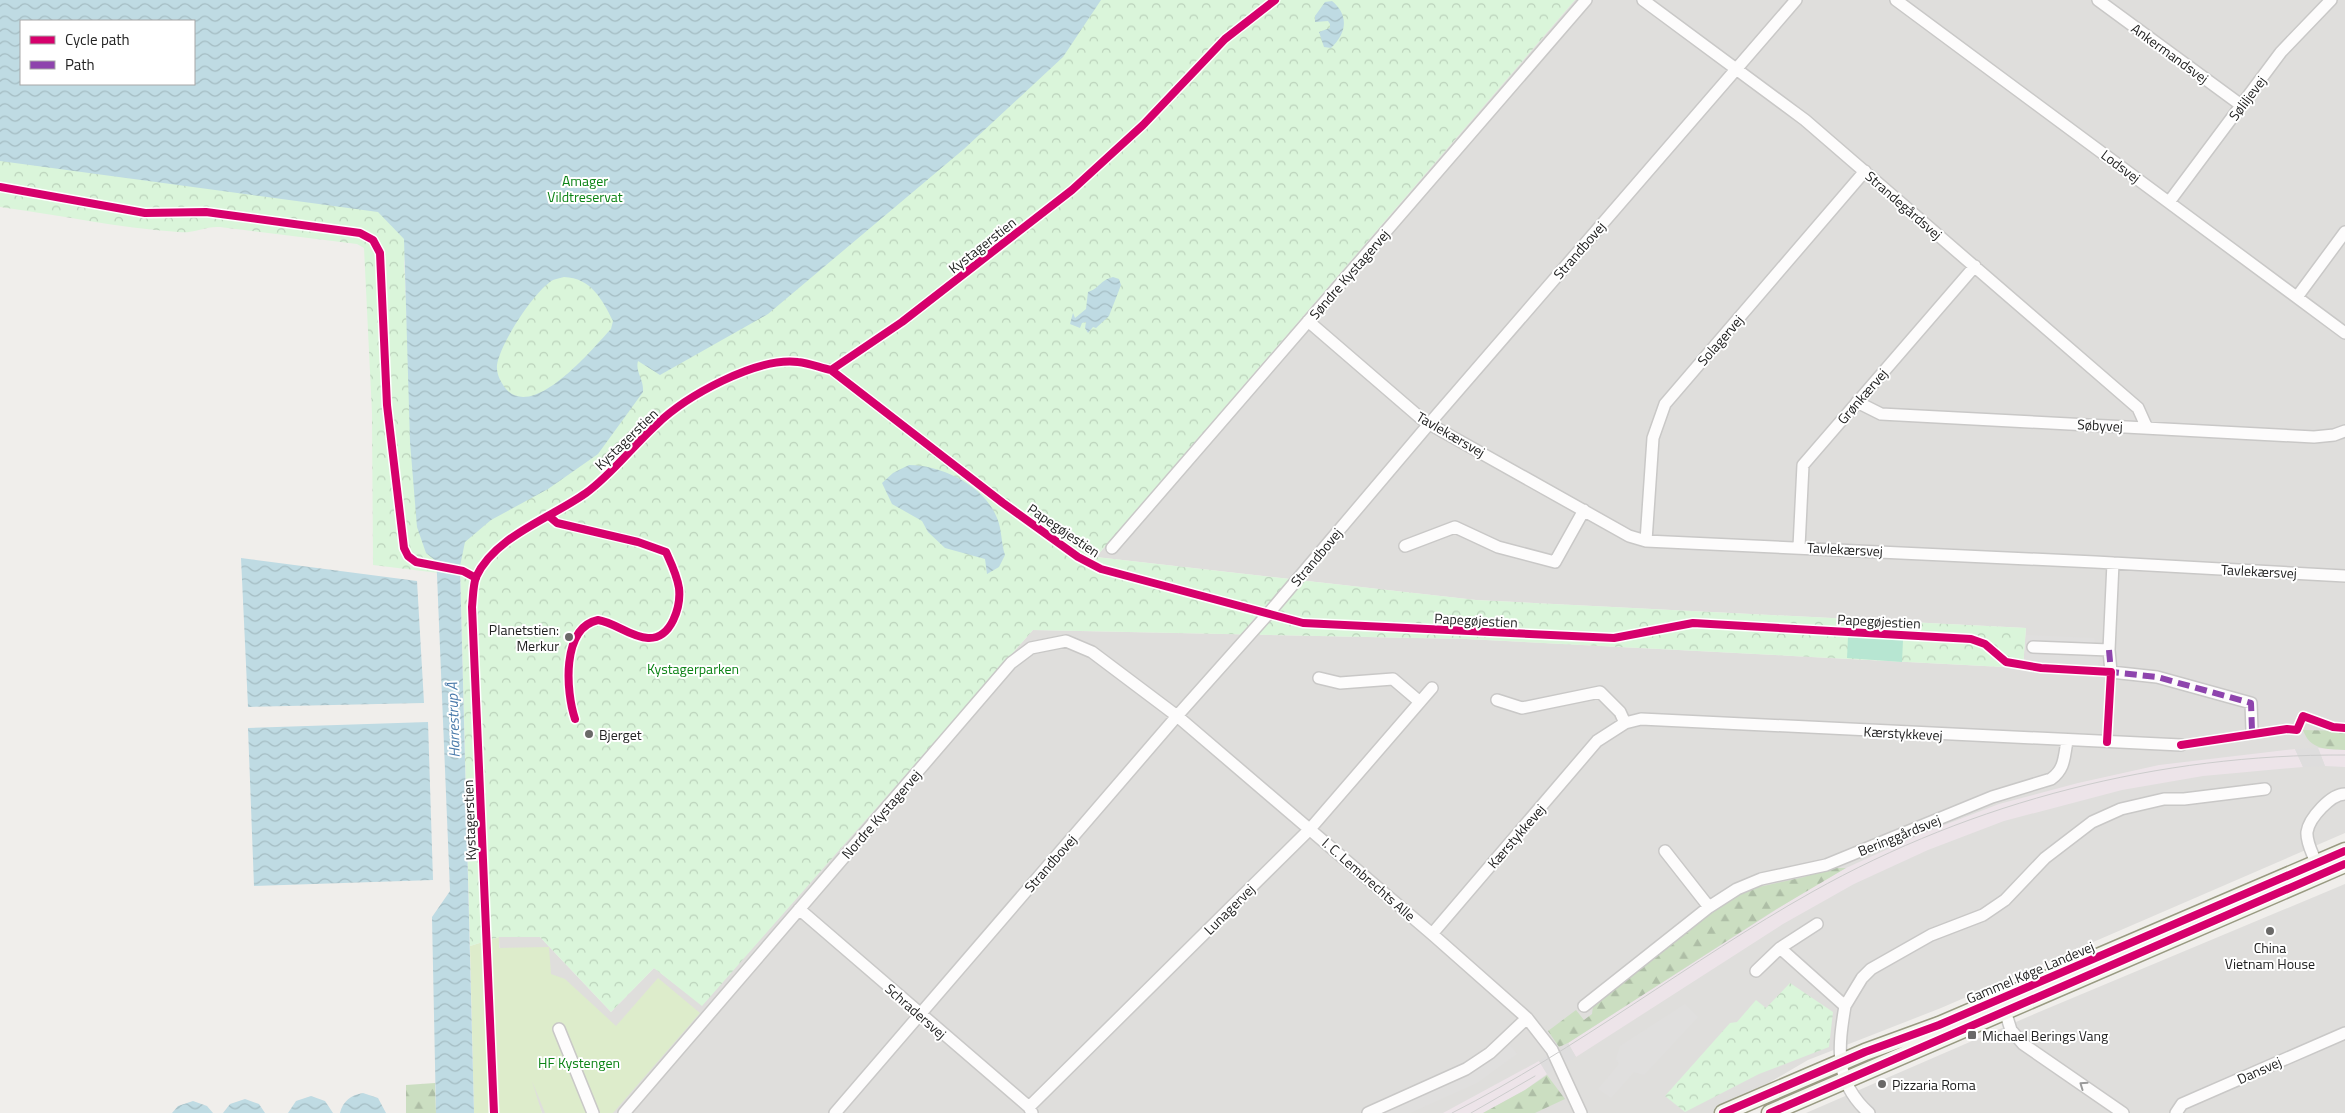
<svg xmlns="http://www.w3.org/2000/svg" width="2345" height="1113" font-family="'Titillium Web',sans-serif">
<defs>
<pattern id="forest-firs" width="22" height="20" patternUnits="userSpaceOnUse" patternTransform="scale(1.25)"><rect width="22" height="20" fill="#cbdec1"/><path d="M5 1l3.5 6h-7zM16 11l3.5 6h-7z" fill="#aebea6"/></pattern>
<pattern id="park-crowns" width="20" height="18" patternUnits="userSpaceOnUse" patternTransform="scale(1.25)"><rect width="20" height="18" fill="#daf5da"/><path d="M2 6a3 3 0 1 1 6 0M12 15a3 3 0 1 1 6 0" fill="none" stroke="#bbd2bb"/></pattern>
<pattern id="water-waves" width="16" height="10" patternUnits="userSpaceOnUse" patternTransform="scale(1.25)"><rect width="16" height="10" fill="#bfdbe3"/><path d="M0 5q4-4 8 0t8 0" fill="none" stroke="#a4bcc2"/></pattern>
</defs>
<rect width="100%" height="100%" fill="#f0eeeb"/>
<path fill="#dfdedc" d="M1575,0H2345V833L1941,1008L1808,1060L1717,1113H542L501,1007L499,937H540L611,1012L654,968L702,1005L1033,630L1466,639L2023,668L2026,628L1476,600L1096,557Z
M2345,884V1113H1806L2039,1012Z"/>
<path fill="#ede4e9" d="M2318,748L2345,750V767L2325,766Z
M2295,749L2303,767L2203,776L2122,790L2004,821L1928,850L1854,884L1783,924L1576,1057L1568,1043L1810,888L1846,868L1921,834L1999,804L2078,783L2159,765Z
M1539,1061L1547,1074L1525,1090L1483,1113H1443Z"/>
<path fill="#ddeccb" d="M499,937V948L549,947L551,974L565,979L616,1026L658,978L700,1013L613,1113H545L532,1081L542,1113H474L470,946Z"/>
<path fill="url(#forest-firs)" d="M2303,730L2345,731V750C2326,749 2310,750 2303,730Z
M1830,868H1846L1775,910L1568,1043L1559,1047L1548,1031L1576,1010L1584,1020L1592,1014L1593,1006L1717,907L1750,889L1804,877Z
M1547,1075L1565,1099L1535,1113H1483L1525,1090Z
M435,1083L436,1113H406V1085Z"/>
<path fill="url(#park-crowns)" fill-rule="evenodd" d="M0,0H1575L1096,557L1476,600L2026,628L2023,668L1466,639L1033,630L702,1006L654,968L611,1012L540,937H499L470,946L460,563L404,257L412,445L439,564V573L373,565L372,413L364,248L357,244L220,227C205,226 193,234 178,232C118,228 60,215 0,207ZM21,21H194V84H21Z
M1790,983L1833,1012L1829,1047L1759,1074L1685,1112L1665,1096L1730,1023L1737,1022L1756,1000L1766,1008Z"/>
<path fill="#b7e6d2" d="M1848,637L1903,640L1902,662L1847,658Z"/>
<path fill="#e0dfde" d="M2026,635L2095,638L2093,655L2099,656L2098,667L2024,662Z
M1685,1004L1698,1017L1644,1075L1634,1072L1611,1098L1598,1089L1619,1064L1616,1059L1620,1046Z
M1510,1045L1517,1054L1477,1083L1410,1113H1380L1476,1070Z"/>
<path fill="url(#water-waves)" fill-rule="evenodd" d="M0,0H1101L1063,57L964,149L768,314L660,375L638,361C635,372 644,379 643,392L598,454L548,489L491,520L465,542L460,566L474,1113H436L432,917L450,891L437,575L436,561L426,553L417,527L410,442L404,239L378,212L0,161ZM21,21H194V84H21ZM564,277C591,278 602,299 613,321L611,329C593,348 534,421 506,389C501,383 496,374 497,365C500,344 534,291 553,280C556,279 560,278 564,277Z
M1332,1C1349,15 1347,33 1331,48L1324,47L1319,32L1330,28V24L1328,21L1315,22V16L1325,2Z
M1113,277L1119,279L1121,285L1109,316L1096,328L1093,327L1088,333L1085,328L1086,322L1082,323L1080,328L1070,324L1073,313L1075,318L1086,309L1088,292C1099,289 1100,280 1113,277Z
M909,465C942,465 985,486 997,518C1002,529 1001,543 1005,555L999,567L987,574L985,559L945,548L928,532L922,521L892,504L882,483L893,473Z
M241,558L417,581L424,703L248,707Z
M428,722L433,880L254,886L248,728Z
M363,1093L378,1098L386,1113H340C343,1101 351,1095 363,1093Z
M311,1096L325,1101L333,1113H288L296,1101Z
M245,1099L259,1104L265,1113H223L230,1104Z
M193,1101L207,1106L213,1113H172L178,1106Z"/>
<path fill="#dedddd" d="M2318,748L2325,766L2303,767L2295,749Z
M1568,1043L1576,1057L1547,1074L1539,1061Z"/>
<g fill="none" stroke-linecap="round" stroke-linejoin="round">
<g stroke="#c9c8c7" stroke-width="14">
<path id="minor" d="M1643,0L1805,120L2138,408L2147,428
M1896,0L2345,333
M2098,0L2241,105
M2169,202L2281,52L2331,0
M2297,297L2345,232
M1308,321L1424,421L1629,536L1646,541L2095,562L2345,576
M1857,402L1881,414L2314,437L2334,435L2345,431
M1646,541L1653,438L1665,404L1865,171
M1405,546L1455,527L1498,547L1555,562L1584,510
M1799,547L1803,465L1975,266
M1112,548L1586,0
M2033,647L2109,650L2113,563
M2109,650L2111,672L2157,677L2251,703L2252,730
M1319,678L1340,683L1393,679L1420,702
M1497,700L1522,708L1600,692L1620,712L1625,723
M1665,851L1709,907
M2316,863C2313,854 2306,842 2307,832C2309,818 2331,794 2345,794
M799,909L1029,1107L1032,1113
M1432,934L1597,741L1625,723L1641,719L2181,745
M1780,948L1845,1006C1838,1048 1834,1082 1869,1113
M1756,971L1780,948L1817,924
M1584,1006L1709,907L1737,889L1761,879L1826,865L1992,797L2051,779C2065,769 2064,757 2067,741
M1845,1006L1862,978L1871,969L1931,935L1983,915L2005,900L2045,858L2092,822L2121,809L2164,799H2184L2265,789
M2005,1011L2011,1030L2023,1044L2123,1113
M559,1029L593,1113
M1029,1107L1310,829L1432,688
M624,1113L1011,663L1031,648L1066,641L1092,652L1177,716L1432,934L1527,1018L1552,1050L1581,1113
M835,1113L1177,716L1268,614L1429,424L1796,0
M1368,1113L1466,1069L1490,1053L1527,1018
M2176,1113L2182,1104L2345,1033"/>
</g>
<g stroke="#999a82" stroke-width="19">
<path id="secondary" d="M1723,1113L1865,1052L1939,1025L2345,851
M1770,1113L2345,864"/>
</g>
<use href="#minor" stroke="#fdfcfc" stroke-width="11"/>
<use href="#secondary" stroke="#f4f4ed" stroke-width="16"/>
<path stroke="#ccc" stroke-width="1" d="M1452,1113C1578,1049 1689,961 1812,892C1974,801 2160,754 2345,755
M1471,1113L1535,1076"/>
<path stroke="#8e44ad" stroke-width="6" stroke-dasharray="12 6" stroke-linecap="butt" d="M2109,650L2111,672L2157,677L2251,703L2252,730"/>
<g stroke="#fff" stroke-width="11">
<path id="cycleway" d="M0,187L145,213L206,212L360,233L373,240L380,253L387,405L404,548L408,556L416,562L463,571L476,578
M831,370L1003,503L1078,557L1101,569L1303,623L1614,638L1693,623L1971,639L1985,644L2006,662L2041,668L2111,672L2107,742
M550,517L557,523L638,542L666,552C671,563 677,575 679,588C681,606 672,639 648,638C630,637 616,623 598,620C561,628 566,692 575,719
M2181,745L2287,729L2297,730L2303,716L2333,727L2345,728
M494,1113L472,607C473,598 473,585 476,577C495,536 551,518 586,493C612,474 632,447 656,425C686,396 756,357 798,362C809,363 821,368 831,370L902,322L1072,190L1143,125L1225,39L1275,0
M1723,1113L1865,1052L1939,1025L2345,851
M1770,1113L2345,864"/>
</g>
<use href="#cycleway" stroke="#d6006c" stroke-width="8"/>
</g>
<defs><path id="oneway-chevron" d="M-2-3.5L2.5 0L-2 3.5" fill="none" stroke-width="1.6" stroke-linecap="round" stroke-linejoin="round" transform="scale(1.25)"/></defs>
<use stroke="#9a9a9a" href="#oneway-chevron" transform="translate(2083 1085) rotate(-145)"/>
<g fill="#6a6968" stroke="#fff" stroke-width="2">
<circle cx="569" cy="637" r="5"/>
<circle cx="589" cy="734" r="5"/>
<circle cx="2270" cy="931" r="5"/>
<rect x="1967" y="1030" width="10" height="10" rx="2.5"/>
<circle cx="1882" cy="1084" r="5"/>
</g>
<g text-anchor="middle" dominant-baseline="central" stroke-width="4" stroke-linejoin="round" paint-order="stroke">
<g font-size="14" fill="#222" stroke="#fff">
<text transform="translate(2170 53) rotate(36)">Ankermandsvej</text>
<text transform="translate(2247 98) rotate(-53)">Søliljevej</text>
<text transform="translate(2121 166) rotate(37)">Lodsvej</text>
<text transform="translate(1904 205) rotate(41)">Strandegårdsvej</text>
<text transform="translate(982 245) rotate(-38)">Kystagerstien</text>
<text transform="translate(1579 250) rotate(-49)">Strandbovej</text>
<text transform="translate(1349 274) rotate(-49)">Søndre Kystagervej</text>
<text transform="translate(1720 340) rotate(-49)">Solagervej</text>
<text transform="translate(1862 396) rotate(-49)">Grønkærvej</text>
<text transform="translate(2100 425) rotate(3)">Søbyvej</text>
<text transform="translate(1451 434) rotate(30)">Tavlekærsvej</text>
<text transform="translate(626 439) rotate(-44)">Kystagerstien</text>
<text transform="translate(1064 530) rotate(34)">Papegøjestien</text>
<text transform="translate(1845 549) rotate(3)">Tavlekærsvej</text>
<text transform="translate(1316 557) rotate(-50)">Strandbovej</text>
<text transform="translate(2259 571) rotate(3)">Tavlekærsvej</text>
<text transform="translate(1476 620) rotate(3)">Papegøjestien</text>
<text transform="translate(1879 621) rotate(3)">Papegøjestien</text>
<text transform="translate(1903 733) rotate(3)">Kærstykkevej</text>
<text transform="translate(881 814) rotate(-49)">Nordre Kystagervej</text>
<text transform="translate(469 820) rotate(-92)">Kystagerstien</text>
<text transform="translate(1899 835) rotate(-22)">Beringgårdsvej</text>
<text transform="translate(1516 836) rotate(-49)">Kærstykkevej</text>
<text transform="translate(1050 863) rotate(-49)">Strandbovej</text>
<text transform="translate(1369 879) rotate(41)">I. C. Lembrechts Alle</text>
<text transform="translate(1229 909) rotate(-45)">Lunagervej</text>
<text transform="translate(2030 972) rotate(-23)">Gammel Køge Landevej</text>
<text transform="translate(916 1011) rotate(41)">Schradersvej</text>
<text transform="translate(2259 1070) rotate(-24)">Dansvej</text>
</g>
<g font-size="14" fill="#0c8416" stroke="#fff">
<text x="585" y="180">Amager<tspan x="585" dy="16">Vildtreservat</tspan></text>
<text x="693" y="668">Kystagerparken</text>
<text x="579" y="1062">HF Kystengen</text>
</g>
<g font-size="14" fill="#222" stroke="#fff" text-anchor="start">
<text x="559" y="629" text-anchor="end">Planetstien:<tspan x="559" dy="16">Merkur</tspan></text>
<text x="599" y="734">Bjerget</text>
<text x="2270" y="947" text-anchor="middle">China<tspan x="2270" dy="16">Vietnam House</tspan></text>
<text x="1982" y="1035">Michael Berings Vang</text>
<text x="1892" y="1084">Pizzaria Roma</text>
</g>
<g font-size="15" font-style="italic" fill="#4a7aab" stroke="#fff">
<text transform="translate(453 720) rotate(-92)">Harrestrup Å</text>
</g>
</g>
<rect x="20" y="20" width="175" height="65" fill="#ffffff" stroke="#a7a7a7"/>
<rect x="30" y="36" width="25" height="8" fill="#d6006c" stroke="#a7a7a7"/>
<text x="65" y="45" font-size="15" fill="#222222">Cycle path</text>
<rect x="30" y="61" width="25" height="8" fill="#8e44ad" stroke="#a7a7a7"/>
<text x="65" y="70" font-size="15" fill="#222222">Path</text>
</svg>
